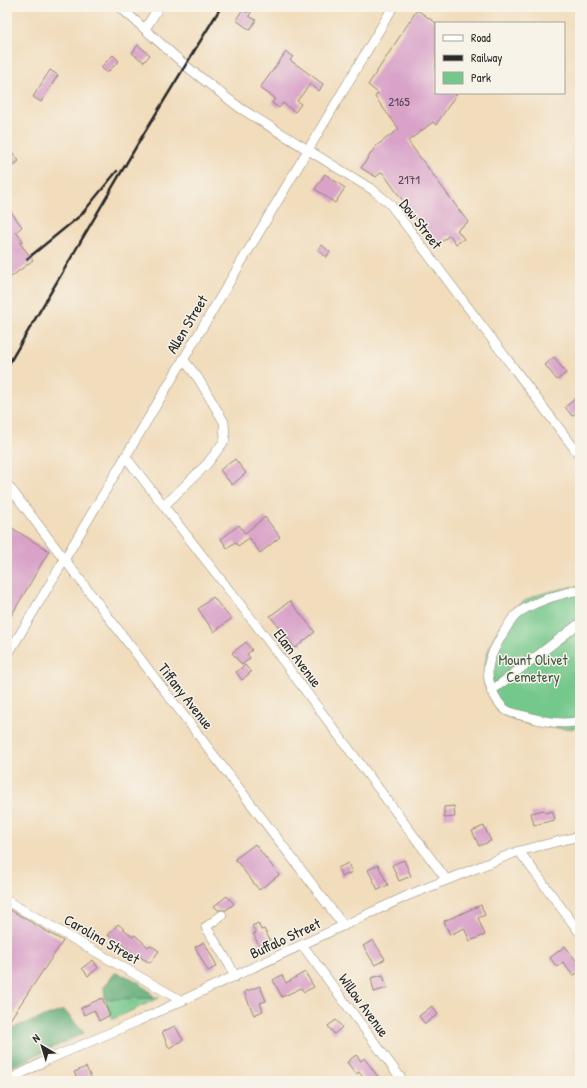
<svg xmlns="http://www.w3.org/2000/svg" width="587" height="1088" font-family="'Patrick Hand',sans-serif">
<rect width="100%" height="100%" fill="#f7f3e8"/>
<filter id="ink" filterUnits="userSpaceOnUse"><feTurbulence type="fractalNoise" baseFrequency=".025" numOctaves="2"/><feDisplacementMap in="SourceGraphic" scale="8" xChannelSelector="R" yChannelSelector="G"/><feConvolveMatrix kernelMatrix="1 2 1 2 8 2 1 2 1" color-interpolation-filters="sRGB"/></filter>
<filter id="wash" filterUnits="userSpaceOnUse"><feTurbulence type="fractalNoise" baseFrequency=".012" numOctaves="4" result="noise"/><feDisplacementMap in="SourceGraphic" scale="16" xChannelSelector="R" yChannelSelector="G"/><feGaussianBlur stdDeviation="0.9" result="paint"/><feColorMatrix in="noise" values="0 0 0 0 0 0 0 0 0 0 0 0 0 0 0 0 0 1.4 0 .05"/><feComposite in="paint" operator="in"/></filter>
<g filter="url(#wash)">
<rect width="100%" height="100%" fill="#f1dcbb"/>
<path fill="#75c88b" stroke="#507a5b" d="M572,587H580V728C561,730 522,726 506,715C465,687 490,627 522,603C535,593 556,591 572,587Z
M135,998H159L113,1019L105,999Z"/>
<path fill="#60ac77" stroke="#466c51" d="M115,973C132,976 144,985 155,998L105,999L104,987Z
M64,1010L84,1033L7,1069V1030Z"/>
<g id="blocks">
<path fill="#d9a3c9" d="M244,7H254L249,16L256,20L250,30L236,20Z
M417,10L436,23V93H457L436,125L433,122L408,141L468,222L457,230L464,239L456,244L450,235L436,246L382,172L376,177L361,168L376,146L399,129L375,97L378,93L368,85Z
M138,45L150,55L144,62L132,53Z
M286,52L293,57L290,60L323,84L319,91L310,84L297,101L301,104L295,112L283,103L279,108L272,103L275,98L260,88Z
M113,55L119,61L107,73L101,67Z
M50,70L58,75L41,102L33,97Z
M7,146L19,161L7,170Z
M325,174L345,188L335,203L315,189Z
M7,206L22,227L16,232L23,241L20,243L33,260L7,280Z
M322,245L330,252L326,257L318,250Z
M554,357L566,373L557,380L545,365Z
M580,395V410L572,416L565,407Z
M235,459L246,473L232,485L220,470Z
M265,517L280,537L260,553L249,538L238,546L235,542L227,548L221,539L239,525L245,533Z
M7,525L49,551L7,623Z
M213,597L231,619L214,632L198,609Z
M290,601L315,632L295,648L270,616Z
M246,642L252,650L247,654L250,658L242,665L232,653Z
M245,665L251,672L242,680L236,672Z
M454,806L455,817L444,818V807Z
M544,810L545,813L553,811L555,820L534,825L531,813Z
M484,826L491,841L479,846L472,831Z
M255,844L279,875L259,890L235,859Z
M404,860L411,876L399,881L392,865Z
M348,863L352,872L342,877L338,868Z
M378,865L388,885L378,890L368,870Z
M227,896L234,904L226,910H218L214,906Z
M481,905L485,915L478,918L485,935L470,941L464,928L450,935L444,921Z
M7,908L63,941L7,1024Z
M258,923L261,930L264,929L270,940L262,945H259L253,934L256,933L252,926Z
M118,924L133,937L135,935L148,947L150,945L159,951L150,963L135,954L134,955L121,943L120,945L108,935Z
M373,940L385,959L375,965L363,946Z
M204,942L217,966L208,971L195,947Z
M565,946L580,966V971L573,976L563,962L557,967L550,958Z
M93,960L98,968L88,976L82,968Z
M305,972L314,987L304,992L301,988L282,997L273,980L282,975L286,983Z
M383,975L387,988L374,992L371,978Z
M260,986L266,1001L260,1003L263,1011L254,1015L244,992Z
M102,998L110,1015L99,1021L94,1010L84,1015L81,1008Z
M432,1006L438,1014L425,1024L419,1016Z
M336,1020L342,1027L334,1034L328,1026Z
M175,1026L183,1040L169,1048L162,1032Z
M356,1055L361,1061L364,1058L381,1081H366L359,1072L356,1074L347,1062Z
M86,1067L93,1081H78L74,1072Z"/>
</g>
</g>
<g filter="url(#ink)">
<use href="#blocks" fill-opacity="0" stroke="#8e8473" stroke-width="1"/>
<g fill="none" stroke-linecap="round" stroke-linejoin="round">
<g stroke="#8e8473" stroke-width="10">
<path id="minor" d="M120,7L186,66L240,108L373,190L390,204L580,456
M145,29L159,7
M125,456L260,630L446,879
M7,484L344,926
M164,506L207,464L225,440L224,422L198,378L183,359
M580,590C562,593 528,603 515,616C508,623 491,653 489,663C485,678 494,701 506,710C512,714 522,715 529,717C545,722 564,725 580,721
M7,656L393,7
M491,691L580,623
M519,851L580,933
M7,901L182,1001
M222,915L206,927L229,964L235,977
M303,946L403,1081
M7,1081L47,1060L138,1021L409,895L519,851L580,836"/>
</g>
<use href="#minor" stroke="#fff" stroke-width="9"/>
<path stroke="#2b2b2b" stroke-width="2.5" d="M247,11L249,7
M27,259L81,215L117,171
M7,367L143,135L221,7"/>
</g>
</g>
<g text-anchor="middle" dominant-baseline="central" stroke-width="3" stroke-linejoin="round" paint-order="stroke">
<g font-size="13" fill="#564952">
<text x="399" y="101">2165</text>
<text x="409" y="179">2171</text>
</g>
<g font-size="15" fill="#2b2b2b" stroke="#f7f3e8">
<text transform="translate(421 224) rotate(52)">Dow Street</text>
<text transform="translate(187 324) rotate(-59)">Allen Street</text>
<text transform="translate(298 658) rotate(53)">Elam Avenue</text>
<text transform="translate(186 696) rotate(52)">Tiffany Avenue</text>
<text transform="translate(285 938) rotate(-25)">Buffalo Street</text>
<text transform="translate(102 939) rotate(30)">Carolina Street</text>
<text transform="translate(364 1005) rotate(54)">Willow Avenue</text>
</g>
<g font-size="15" fill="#415a48" stroke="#f7f3e8">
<text x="533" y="659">Mount Olivet<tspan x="533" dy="17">Cemetery</tspan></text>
</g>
</g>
<rect width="587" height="1088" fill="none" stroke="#f7f3e8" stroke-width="24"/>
<rect x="435" y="22" width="130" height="72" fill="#f7f3e8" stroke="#a5a39c"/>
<rect x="443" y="35" width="20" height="6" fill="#ffffff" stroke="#a5a39c"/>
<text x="471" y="42" font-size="12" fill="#2b2b2b">Road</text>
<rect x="443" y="55" width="20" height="6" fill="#2b2b2b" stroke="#a5a39c"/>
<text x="471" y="62" font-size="12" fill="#2b2b2b">Railway</text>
<rect x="443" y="72" width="20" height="12" fill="#75c88b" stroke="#a5a39c"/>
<text x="471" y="82" font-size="12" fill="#2b2b2b">Park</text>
<g transform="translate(42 1046) rotate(322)" stroke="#f7f3e8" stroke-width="3" paint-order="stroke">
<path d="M0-3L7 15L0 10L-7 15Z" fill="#2b2b2b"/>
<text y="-6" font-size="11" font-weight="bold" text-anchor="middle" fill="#2b2b2b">N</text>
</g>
</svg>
